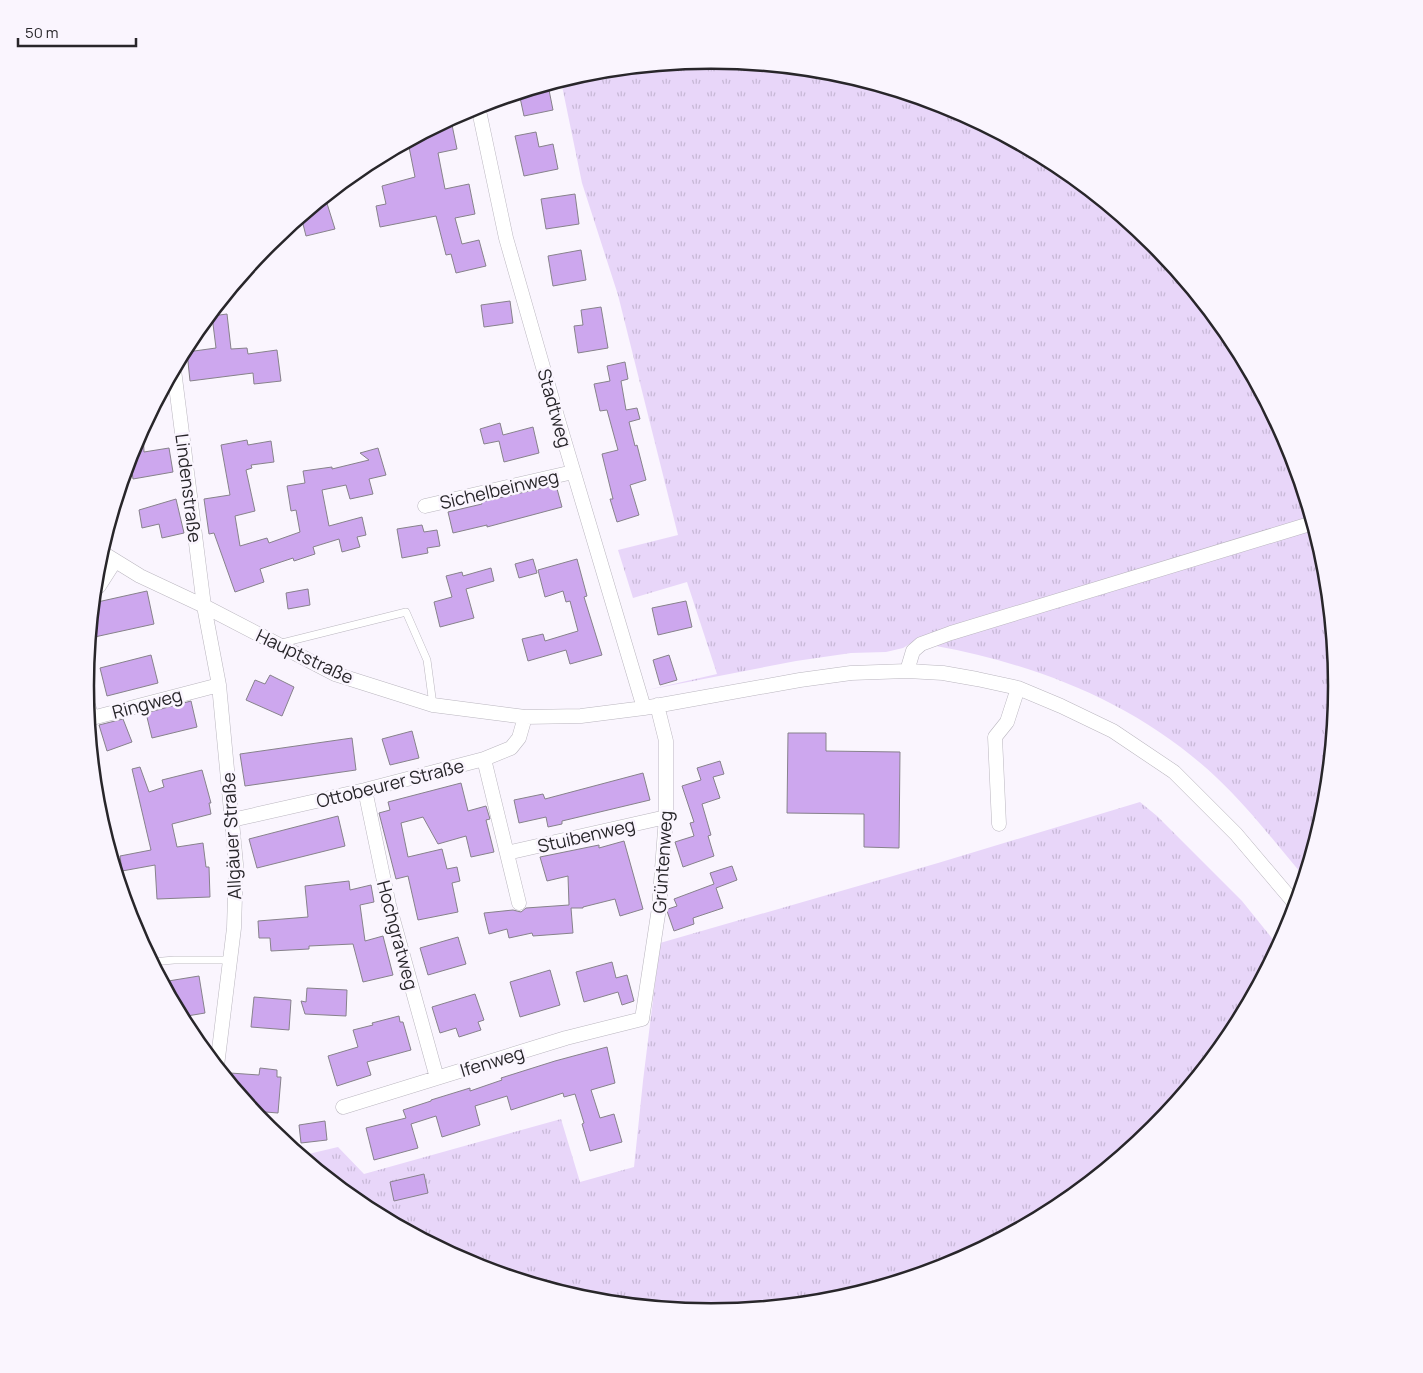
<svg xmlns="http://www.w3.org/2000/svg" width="1423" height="1373" font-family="Manrope,sans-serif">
<defs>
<pattern id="grass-tufts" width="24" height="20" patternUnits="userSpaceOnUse" patternTransform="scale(1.25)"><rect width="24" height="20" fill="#e8d6f9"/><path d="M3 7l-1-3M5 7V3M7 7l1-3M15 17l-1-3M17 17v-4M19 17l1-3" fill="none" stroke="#c7b8d6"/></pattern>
</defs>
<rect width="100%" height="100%" fill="#faf5fe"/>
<path fill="url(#grass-tufts)" d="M712,60L834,72L952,108L1060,166L1155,244L1233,339L1290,447L1312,519L918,639L903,648L886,652L851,653L796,661L647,690L717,674L687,582L633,598L618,550L678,535L618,295L582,183L561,81L590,72Z
M1315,527L1326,565L1338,687L1326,809L1305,878C1276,844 1250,809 1217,778C1140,705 1040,665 936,646V643Z
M1140,802L1157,816L1242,901L1279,947L1232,1035L1154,1130L1059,1208L951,1265L833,1301L711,1313L589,1301L471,1265L363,1207L300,1156L338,1147L364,1174L561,1119L580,1182L634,1167L643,1081L660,943L938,863Z"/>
<path fill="#cda7ee" stroke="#87828b" d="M548,85L553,110L524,116L519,93Z
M452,125L457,149L438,153L445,189L469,184L475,214L455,218L462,244L479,240L486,266L456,273L451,254L446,255L436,216L380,227L376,206L386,204L382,186L415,177L408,142L432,129Z
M536,132L539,147L553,144L558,169L524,176L515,136Z
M575,194L579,224L546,229L541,199Z
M325,197L335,229L306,236L301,216Z
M581,250L586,280L553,286L548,256Z
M510,301L513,323L484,327L481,305Z
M601,307L608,348L578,353L574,326L583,325L581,310Z
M227,314L231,349L247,348L248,354L277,350L281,381L254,384L253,373L190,381L187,352L216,348L212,316Z
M625,362L628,379L621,381L626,410L637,408L640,419L629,422L635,446L637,445L646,480L630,485L639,515L617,522L610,499H613L602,454L618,450L607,410L600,411L594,384L610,381L607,366Z
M500,423L503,435L533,427L539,453L504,462L499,441L484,444L480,429Z
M143,428L144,452L169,448L173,472L133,479L130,457L133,446Z
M247,440L248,445L271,441L274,462L251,465L252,468L246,470L255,511L235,516L240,546L267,538L269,543L300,532L296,510L291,511L287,486L305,483L303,471L332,467V469L369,460L360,453L378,448L386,475L369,479L373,494L350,499L346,485L322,490L329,526L362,517L366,535L357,537L360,547L342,552L339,539L313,547L315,554L294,561L293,558L260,569L264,582L235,592L214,533L209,534L204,499L230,495L221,445Z
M556,485L562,507L487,527V525L453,533L448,512L482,504L481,502Z
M176,499L184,533L162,538L159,524L142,528L139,510Z
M422,525L424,532L437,530L440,546L427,548L428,553L402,558L397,529Z
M533,559L537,573L519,578L515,564Z
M577,559L587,596L584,597L602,655L570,664L566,650L528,661L522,639L543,634L545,641L578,631L570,601L566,602L563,591L545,597L538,570Z
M491,568L494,581L466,589L474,618L440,627L434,602L452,597L446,576L462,572L463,576Z
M308,589L310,605L288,609L286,593Z
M147,591L154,624L90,638L93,603Z
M686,601L692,627L658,635L652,608Z
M151,655L158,683L107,696L100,668Z
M669,655L677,680L660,685L653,660Z
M270,675L294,687L282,716L246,700L255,680L265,684Z
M191,701L197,727L152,738L146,713Z
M123,719L132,742L107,751L99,725Z
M412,731L419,758L390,765L382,739Z
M788,733H826V751L900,752L899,848L864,847V814L787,813Z
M352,738L356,770L245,786L240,754Z
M720,761L724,774L713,777L720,798L702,804L711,835L708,836L714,856L683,867L675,842L694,836L690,823L694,822L682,786L701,780L697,768Z
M140,767L149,792L164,787L162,780L202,770L211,803H209L211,814L172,824L177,847L203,843L206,867H209L210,897L157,899L155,865L122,871L120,856L151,850L132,769Z
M643,773L650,800L562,821V824L548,827L546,817L519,823L514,800L543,794L545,799Z
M461,783L468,811L486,806L490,819L486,820L494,852L471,857L466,836L438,844L423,817L401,823L408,857L442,849L447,869L457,867L460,881L452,883L458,912L418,920L408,876L396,879L379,813L390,810L388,802Z
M338,816L345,846L257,868L249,839Z
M624,841L643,909L620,916L615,899L583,907V908H571L573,933L533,936L532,933L509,938L507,929L489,934L484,913L513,910L521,912L526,908L569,905L568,876L547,881L540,857L599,845V848Z
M732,866L737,880L716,888L723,908L693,918L694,924L674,931L667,911L668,909L677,906L674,899L714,884L710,873Z
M349,881L350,890L371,885L374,902L360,905L365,941L383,936L393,975L363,982L353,944L309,946V949L271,951L270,938H259L258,921L308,917L305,886Z
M458,937L466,964L428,975L420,948Z
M612,962L616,978L627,975L634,1001L622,1005L618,992L584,1002L576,972Z
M550,970L560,1005L520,1017L510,982Z
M199,976L205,1013L181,1017L162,982Z
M307,988L347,990L346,1016L305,1014L301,1001L306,1002Z
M475,994L484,1020L478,1022L481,1030L459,1037L456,1028L440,1033L432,1007Z
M254,997L291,1000L289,1030L251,1027Z
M399,1016L400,1022H403L411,1050L367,1062L371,1075L337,1086L328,1056L358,1047L353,1030L373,1025L372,1023Z
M607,1047L615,1083L591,1090L600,1118L614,1114L622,1142L590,1151L582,1124L584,1123L575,1094L564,1097L563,1093L511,1110L507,1096L475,1106L480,1125L442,1137L436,1116L411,1124L418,1148L374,1160L366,1128L406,1118L403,1110L431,1101V1100L470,1088V1091L502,1080L501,1078L555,1061Z
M260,1068L277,1070V1077H281L278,1113L253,1111L229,1082L230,1073L259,1075Z
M325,1121L327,1140L301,1143L299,1125Z
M424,1174L428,1193L394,1201L390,1182Z"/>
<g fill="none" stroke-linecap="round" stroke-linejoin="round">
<g stroke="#bab6bf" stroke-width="8">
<path id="lane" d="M278,644L406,612L427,660L433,705
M152,962L174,960H231"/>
</g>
<g stroke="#bab6bf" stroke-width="15">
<path id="street" d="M478,106L506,238L559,423L644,708
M174,370L204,606L219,685L236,864L234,928L217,1066
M425,506L573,472
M101,552L140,576L204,606L335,674L433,705L525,717L581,716L644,708L800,680L851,673L907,671L943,673L977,679L1018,688L1061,706L1113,731L1174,772L1236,834L1297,906
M95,589L99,586L115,561
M907,671L913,651L921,644L951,633L1313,523
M87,702L92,718L219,685
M484,759L519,903
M365,790L389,905L437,1078
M232,820L365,790L484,759L511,748L519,738L525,717
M999,824L995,737L1007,722L1018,688
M507,853L666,817
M343,1107L566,1038L642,1019L659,908L666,817V741L657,705"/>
</g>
<use href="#lane" stroke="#fff" stroke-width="7"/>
<use href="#street" stroke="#fff" stroke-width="14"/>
</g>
<g text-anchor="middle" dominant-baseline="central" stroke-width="5" stroke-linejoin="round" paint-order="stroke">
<g font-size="18" fill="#28262a" stroke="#faf5fe">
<text transform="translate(555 408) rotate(74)">Stadtweg</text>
<text transform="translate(189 488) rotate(83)">Lindenstraße</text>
<text transform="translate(499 489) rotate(-13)">Sichelbeinweg</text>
<text transform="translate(305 656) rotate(25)">Hauptstraße</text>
<text transform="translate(147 703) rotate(-15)">Ringweg</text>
<text transform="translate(390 783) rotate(-14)">Ottobeurer Straße</text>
<text transform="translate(586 835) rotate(-13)">Stuibenweg</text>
<text transform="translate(231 836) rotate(-93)">Allgäuer Straße</text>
<text transform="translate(662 862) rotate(-86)">Grüntenweg</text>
<text transform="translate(398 935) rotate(75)">Hochgratweg</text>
<text transform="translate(492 1061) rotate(-17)">Ifenweg</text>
</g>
</g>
<path d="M0 0H1423V1373H0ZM94 686a617 617 0 1 1 1234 0a617 617 0 1 1-1234 0Z" fill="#faf5fe" fill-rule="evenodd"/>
<path fill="none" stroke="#28262a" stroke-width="2.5" d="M94 686a617 617 0 1 1 1234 0a617 617 0 1 1-1234 0Z"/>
<path d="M18 38v8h118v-8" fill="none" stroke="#28262a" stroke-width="2.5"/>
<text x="25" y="38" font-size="15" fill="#28262a" stroke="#faf5fe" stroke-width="4" paint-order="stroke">50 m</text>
</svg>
